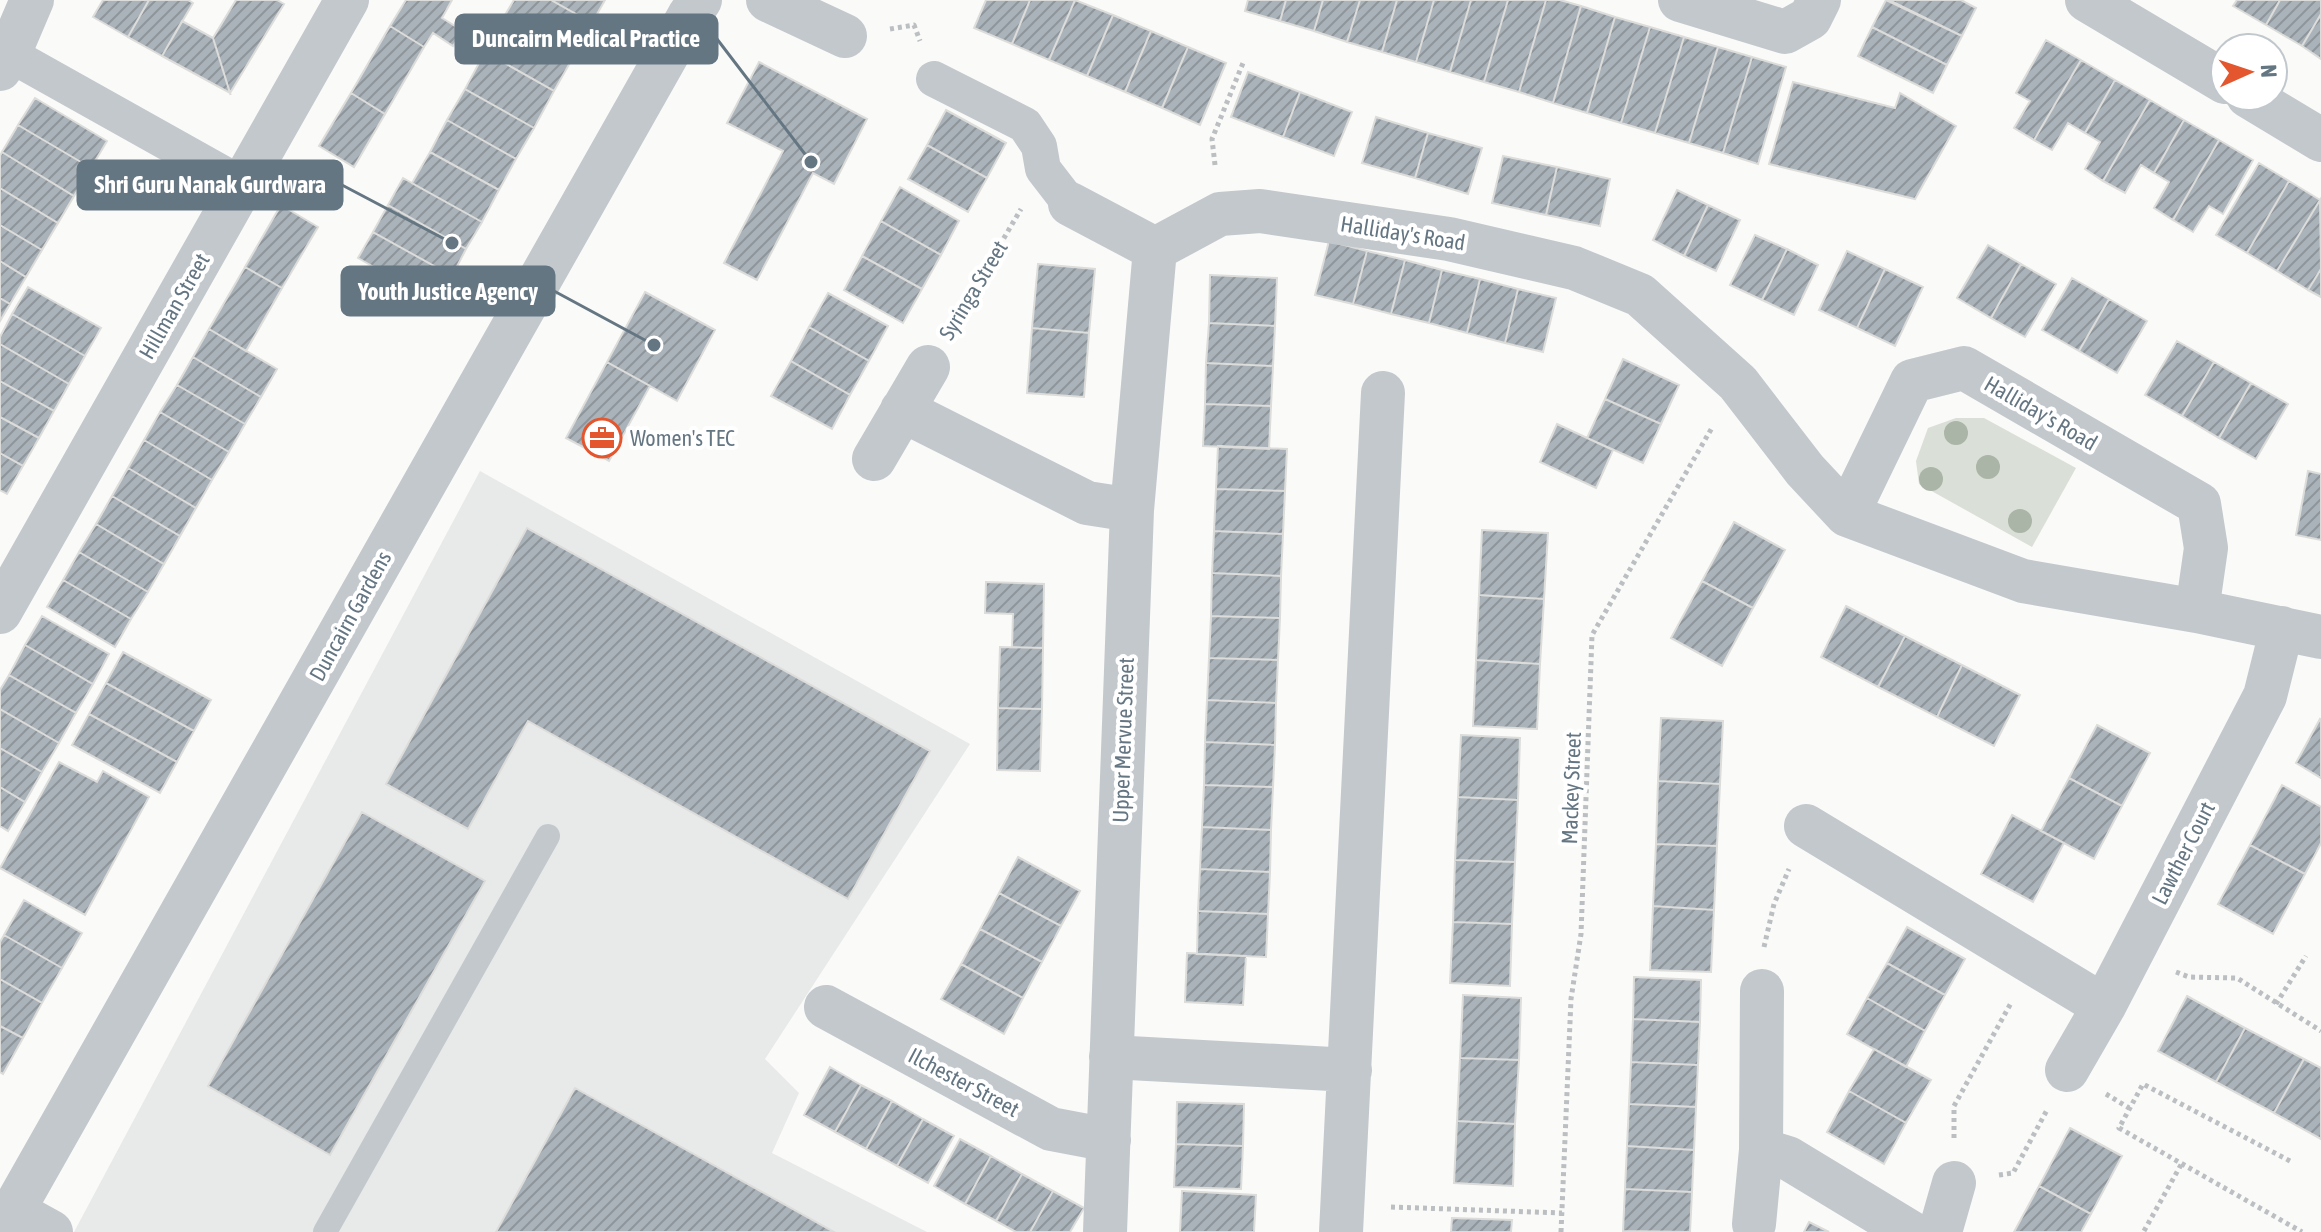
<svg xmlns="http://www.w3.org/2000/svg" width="2321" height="1232" font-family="'Asap Condensed',sans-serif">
<defs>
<pattern id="building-hatch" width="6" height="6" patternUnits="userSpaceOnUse" patternTransform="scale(2)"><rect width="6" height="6" fill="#aab3b9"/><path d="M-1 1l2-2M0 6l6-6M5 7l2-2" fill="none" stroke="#8e969c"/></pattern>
</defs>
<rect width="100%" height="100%" fill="#fafaf8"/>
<path fill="#e8e9e9" d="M480,471L970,744L765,1059L799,1093L772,1153L927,1232H74Z"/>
<path fill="#dadfd7" d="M1956,418H1984L2076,468L2032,547L1919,484L1916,461L1928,428Z"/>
<path fill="url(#building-hatch)" stroke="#dcdcda" stroke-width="2" d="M103,0H149L128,37L93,17Z
M149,0H188L193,3L162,56L128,37Z
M236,0H277L284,4L230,93L213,38Z
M406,0H452L442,18L463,31L453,46L433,33L424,47L390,26Z
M514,0H551L592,23L575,54L505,15Z
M551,0H605L592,23Z
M986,0H1030L1012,44L974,28Z
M1030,0H1075L1049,60L1012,44Z
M1075,0L1113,15L1087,76L1049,60Z
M1248,0H1286L1280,21L1245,11Z
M1286,0H1323L1314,31L1280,21Z
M1323,0H1360L1347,42L1314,31Z
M1360,0H1397L1382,52L1347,42Z
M1397,0H1434L1416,62L1382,52Z
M1434,0H1471L1450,72L1416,62Z
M1471,0H1508L1484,82L1450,72Z
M1508,0H1546L1519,92L1484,82Z
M1546,0H1560L1581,6L1553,103L1519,92Z
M1886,0L1962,36L1947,65L1872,27Z
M1889,0H1961L1976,8L1962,36Z
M2237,0H2280L2266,25L2233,6Z
M2280,0H2321V14L2302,46L2266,25Z
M1581,6L1615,17L1587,113L1553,103Z
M2321,14V59L2302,46Z
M505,15L575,54L554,91L485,52Z
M1113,15L1151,31L1125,92L1087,76Z
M1615,17L1650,27L1621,123L1587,113Z
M182,21L213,38L230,93L162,56Z
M390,26L424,47L385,114L351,93Z
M1650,27L1684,37L1655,133L1621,123Z
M1872,27L1947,65L1933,93L1858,56Z
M1151,31L1188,47L1162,108L1125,92Z
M1684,37L1718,47L1689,143L1655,133Z
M2046,40L2081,60L2034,140L2014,128L2030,101L2016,93Z
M1188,47L1226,63L1200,125L1162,108Z
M1718,47L1752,57L1723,153L1689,143Z
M485,52L554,91L534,128L465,89Z
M1752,57L1786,67L1758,164L1723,153Z
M2081,60L2115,80L2085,133L2068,123L2052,150L2034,140Z
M759,62L867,119L834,184L813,173L757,280L724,263L783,151L727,123Z
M1248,72L1300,92L1283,137L1231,117Z
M2115,80L2150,100L2103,181L2085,169L2100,142L2085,133Z
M1793,82L1895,108L1900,93L1956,126L1915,199L1769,164Z
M465,89L534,128L516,159L447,120Z
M1300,92L1352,112L1334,156L1283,137Z
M351,93L385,114L354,167L319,146Z
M35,98L107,141L91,168L18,125Z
M2150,100L2184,120L2154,173L2141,165L2125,193L2103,181Z
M946,110L1006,143L987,178L927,145Z
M1376,117L1428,133L1415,178L1362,163Z
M447,120L516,159L499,190L430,152Z
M2184,120L2219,140L2173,220L2154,208L2169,182L2154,173Z
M18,125L91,168L74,196L2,152Z
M1428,133L1482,148L1468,194L1415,178Z
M2219,140L2253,160L2223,214L2209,206L2193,232L2173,220Z
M927,145L987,178L968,212L908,179Z
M2,152L74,196L58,223L0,188V156Z
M430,152L499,190L482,222L412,183Z
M1503,156L1557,167L1546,215L1492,203Z
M2259,163L2289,181L2247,253L2216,235Z
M1557,167L1610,179L1600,226L1546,215Z
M403,178L482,222L466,249L388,205Z
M2289,181L2320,200L2277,271L2247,253Z
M900,187L959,221L941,255L881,221Z
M0,188L58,223L42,250L0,225Z
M1677,190L1708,205L1684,256L1653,240Z
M2320,200L2321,269L2308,290L2277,271Z
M281,205L318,227L282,288L245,267Z
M388,205L466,249L452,276L373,232Z
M1708,205L1740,220L1716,271L1684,256Z
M881,221L941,255L922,289L862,256Z
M0,225L42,250L26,277L0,261Z
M373,232L452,276L437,303L358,258Z
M1755,235L1787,249L1762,300L1730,285Z
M1329,241L1367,251L1353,304L1315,295Z
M1988,245L2021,264L1991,318L1957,298Z
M1787,249L1818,265L1794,315L1762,300Z
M1367,251L1405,260L1391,314L1353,304Z
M1847,251L1885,269L1857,328L1819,310Z
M862,256L922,289L903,323L844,290Z
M1405,260L1442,270L1429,323L1391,314Z
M0,261L26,277L10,304L0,298Z
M1038,264L1095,269L1089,333L1032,328Z
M2021,264L2056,284L2025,337L1991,318Z
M245,267L282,288L246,351L209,329Z
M1885,269L1923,287L1895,346L1857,328Z
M2321,269V297L2308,290Z
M1442,270L1480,279L1467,333L1429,323Z
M1210,275L1277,278L1275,326L1209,323Z
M2072,278L2109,299L2079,351L2042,330Z
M1480,279L1518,289L1505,343L1467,333Z
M28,287L101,328L85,356L12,314Z
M1518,289L1556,298L1543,352L1505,343Z
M645,292L715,330L677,401L607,362Z
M828,293L888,326L869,361L809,327Z
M0,298L10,304L0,321Z
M2109,299L2147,321L2117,373L2079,351Z
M12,314L85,356L69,384L0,344V337Z
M1209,323L1275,326L1273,366L1206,363Z
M809,327L869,361L850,395L791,361Z
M1032,328L1089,333L1084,397L1027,393Z
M209,329L277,369L261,397L193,357Z
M2177,341L2214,362L2182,416L2145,395Z
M0,344L69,384L54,411L0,381Z
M193,357L261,397L245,424L177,385Z
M1623,359L1679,385L1661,424L1605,399Z
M791,361L850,395L832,429L771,396Z
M607,362L650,386L609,461L566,438Z
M2214,362L2251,383L2219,438L2182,416Z
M1206,363L1273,366L1271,406L1205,404Z
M0,381L54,411L39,438L0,417Z
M2251,383L2288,404L2256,459L2219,438Z
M177,385L245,424L229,452L160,412Z
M1605,399L1661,424L1643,463L1587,438Z
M1205,404L1271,406L1269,449L1203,446Z
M160,412L229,452L212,480L144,440Z
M0,417L39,438L23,466L0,453Z
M1557,424L1613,450L1596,488L1540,462Z
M144,440L212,480L196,508L128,468Z
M1218,446L1287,449L1285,491L1216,489Z
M0,453L23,466L7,494L0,490Z
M128,468L196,508L180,536L112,496Z
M2308,471L2321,474V540L2296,535Z
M1216,489L1285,491L1283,534L1214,531Z
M112,496L180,536L164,564L96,524Z
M1734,522L1785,550L1753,608L1702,581Z
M96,524L164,564L148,592L79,552Z
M527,528L930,751L848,899L528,721L468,829L386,784Z
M1482,530L1548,533L1544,599L1479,595Z
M1214,531L1283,534L1281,576L1212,573Z
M79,552L148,592L131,619L63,580Z
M1212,573L1281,576L1280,618L1211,616Z
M63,580L131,619L115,647L47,607Z
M1702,581L1753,608L1722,666L1671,638Z
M986,582L1044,584L1043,648L1012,647L1013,614L985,613Z
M1479,595L1544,599L1540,664L1476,660Z
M1846,606L1905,636L1878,687L1821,657Z
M42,616L109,654L93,684L25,645Z
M1211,616L1280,618L1278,660L1209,658Z
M1905,636L1962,665L1937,717L1878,687Z
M25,645L93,684L76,713L9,675Z
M1000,647L1043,648L1042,709L998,708Z
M123,652L211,700L194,731L106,683Z
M1209,658L1278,660L1276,703L1207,700Z
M1476,660L1540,664L1537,729L1473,726Z
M1962,665L2020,695L1994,746L1937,717Z
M9,675L76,713L59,743L0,709V690Z
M106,683L194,731L177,762L89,714Z
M1207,700L1276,703L1275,745L1205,742Z
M998,708L1042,709L1040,771L997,770Z
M0,709L59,743L42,772L0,748Z
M89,714L177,762L160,793L72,745Z
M1661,718L1723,721L1720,784L1658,781Z
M2320,719L2321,720V778L2296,763Z
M2097,725L2150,753L2122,806L2069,778Z
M1461,735L1520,738L1518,800L1458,797Z
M1205,742L1275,745L1273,787L1204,785Z
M0,748L42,772L25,802L0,787Z
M59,762L97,782L103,771L149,797L85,915L0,868Z
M2069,778L2122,806L2094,859L2041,831Z
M1658,781L1720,784L1717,846L1656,844Z
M1204,785L1273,787L1271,830L1202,827Z
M2282,785L2321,807V843L2305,874L2250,845Z
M0,787L25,802L8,831L0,826Z
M1458,797L1518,800L1515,862L1455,860Z
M362,812L485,881L330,1155L208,1086Z
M2012,815L2064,843L2033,902L1981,874Z
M1202,827L1271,830L1270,872L1200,869Z
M1656,844L1717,846L1714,910L1653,906Z
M2250,845L2305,874L2273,934L2218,904Z
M1018,857L1080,891L1061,926L999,893Z
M1455,860L1515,862L1512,924L1453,922Z
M1200,869L1270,872L1268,914L1198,911Z
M999,893L1061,926L1042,962L980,929Z
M24,900L82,933L62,968L4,935Z
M1653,906L1714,910L1711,972L1650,970Z
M1198,911L1268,914L1266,957L1197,954Z
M1453,922L1512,924L1510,986L1450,983Z
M1907,927L1965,959L1945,995L1887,963Z
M980,929L1042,962L1023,998L961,964Z
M4,935L62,968L42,1003L0,979V942Z
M1187,953L1246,956L1243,1005L1185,1002Z
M1887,963L1945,995L1925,1031L1867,998Z
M961,964L1023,998L1004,1034L941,999Z
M1634,977L1701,980L1700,1022L1633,1019Z
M0,979L42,1003L23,1038L0,1026Z
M1463,995L1521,998L1519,1060L1460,1058Z
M2187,996L2245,1028L2216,1082L2158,1051Z
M1867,998L1925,1031L1906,1067L1847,1034Z
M1633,1019L1700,1022L1698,1065L1631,1062Z
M0,1026L23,1038L3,1074L0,1072Z
M2245,1028L2304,1059L2274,1113L2216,1082Z
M1874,1049L1931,1080L1906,1123L1849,1091Z
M1460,1058L1519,1060L1515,1124L1457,1121Z
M2304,1059L2321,1068V1139L2274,1113Z
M1631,1062L1698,1065L1696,1107L1629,1104Z
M830,1067L861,1085L835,1132L804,1115Z
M861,1085L892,1101L866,1149L835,1132Z
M575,1088L834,1232H496Z
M1849,1091L1906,1123L1884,1164L1827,1132Z
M892,1101L923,1119L897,1166L866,1149Z
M1177,1102L1244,1104L1243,1146L1176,1144Z
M1629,1104L1696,1107L1694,1150L1627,1146Z
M923,1119L954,1136L928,1183L897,1166Z
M1457,1121L1515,1124L1513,1186L1454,1183Z
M2070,1128L2122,1156L2091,1214L2039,1186Z
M960,1139L991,1156L965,1204L934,1186Z
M1176,1144L1243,1146L1241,1189L1174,1187Z
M1627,1146L1694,1150L1692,1192L1625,1189Z
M991,1156L1022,1174L996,1221L965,1204Z
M1022,1174L1053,1191L1030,1232H1016L996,1221Z
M2039,1186L2091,1214L2081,1232H2014Z
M1625,1189L1692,1192L1690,1232L1623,1231Z
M1053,1191L1084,1208L1070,1232H1030Z
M1182,1191L1256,1195L1254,1232H1180Z
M1452,1218L1512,1220L1511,1232H1451Z
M1809,1222L1829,1232H1804Z"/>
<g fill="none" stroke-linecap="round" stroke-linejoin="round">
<path stroke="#bbbfc2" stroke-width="5" stroke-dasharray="4 4" stroke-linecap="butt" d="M890,29L914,25L920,41
M1215,165L1212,139L1243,63
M951,328L1021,209
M1764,947L1774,904L1789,869
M2176,972L2189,977L2237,978L2321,1031
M2276,1004L2306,956
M2106,1094L2129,1108
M1954,1138V1106L2011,1003
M2290,1161L2143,1084L2119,1128L2302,1232
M1999,1175L2013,1173L2047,1110
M1391,1207L1562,1213
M2144,1231L2182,1163
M1561,1232L1571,999L1581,934L1592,635L1713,426"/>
<path stroke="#c3c8cc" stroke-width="24" d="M325,1232L548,836"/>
<path stroke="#c3c8cc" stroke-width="36" d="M9,54L243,185
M934,79L1025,125L1039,146L1043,169L1070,204"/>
<path stroke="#c3c8cc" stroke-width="44" d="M768,0L845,36
M1680,0L1785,32L1810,18L1819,0
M2087,0L2225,82
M0,69L9,54L32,0
M2248,96L2321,140
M1070,204L1155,249L1220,214L1260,211L1449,239L1574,268L1640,295L1738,383L1805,470L1847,515L2023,581L2197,611L2321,637
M902,410L1087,503L1132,510
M874,459L928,367
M1847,515L1912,381L1964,368L2199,504L2206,548L2197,611
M0,612L347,0
M1806,826L2104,1006
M826,1007L1051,1129L1109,1140
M1111,1057L1350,1070
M2067,1070L2104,1006L2265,696L2282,628
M1761,1150L1788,1158L1910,1232
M13,1211L51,1232
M1754,1224L1761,1150L1762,991
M1105,1232L1132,510L1155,249
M1341,1232L1383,393
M1940,1232L1954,1183"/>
<path stroke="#c3c8cc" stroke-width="44" d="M1,1232L689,16L700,0"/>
</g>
<g fill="#aab4a7">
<circle cx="1956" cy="433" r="12"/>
<circle cx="1988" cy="467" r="12"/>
<circle cx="1931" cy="479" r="12"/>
<circle cx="2020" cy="521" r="12"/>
</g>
<defs>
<g id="office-ring" transform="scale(2)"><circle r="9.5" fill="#fff" stroke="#e4572e" stroke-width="1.5"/><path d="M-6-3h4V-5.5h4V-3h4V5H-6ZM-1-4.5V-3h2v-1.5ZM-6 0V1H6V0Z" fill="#e4572e"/></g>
</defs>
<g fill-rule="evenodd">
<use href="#office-ring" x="602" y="438"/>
</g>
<g text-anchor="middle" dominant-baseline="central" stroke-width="8" stroke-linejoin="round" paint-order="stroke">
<g font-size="22" fill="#657683" stroke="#fff">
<text transform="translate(1403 233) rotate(9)">Halliday's Road</text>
<text transform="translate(973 290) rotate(-59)">Syringa Street</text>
<text transform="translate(174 306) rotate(-60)">Hillman Street</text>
<text transform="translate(2041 413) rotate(30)">Halliday's Road</text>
<text transform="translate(350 616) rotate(-61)">Duncairn Gardens</text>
<text transform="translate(1123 740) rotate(-88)">Upper Mervue Street</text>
<text transform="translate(1571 788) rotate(-88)">Mackey Street</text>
<text transform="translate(2183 853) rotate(-63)">Lawther Court</text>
<text transform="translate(964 1082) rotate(28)">Ilchester Street</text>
</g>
<g font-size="22" fill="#657683" stroke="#fff" text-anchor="start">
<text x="630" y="438">Women's TEC</text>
</g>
</g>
<path fill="none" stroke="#657683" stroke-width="3" d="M811 162L717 39M452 243L342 185M654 345L554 291"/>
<g fill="#657683" stroke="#fff" stroke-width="3">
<circle cx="811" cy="162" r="8"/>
<circle cx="452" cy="243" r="8"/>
<circle cx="654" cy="345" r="8"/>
</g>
<g fill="#657683" stroke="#657683" stroke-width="3">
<rect x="456" y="15" width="261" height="48" rx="8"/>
<rect x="78" y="161" width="264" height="48" rx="8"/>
<rect x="342" y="267" width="212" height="48" rx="8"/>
</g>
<g font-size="24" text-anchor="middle" font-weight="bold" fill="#fff">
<text x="586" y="47">Duncairn Medical Practice</text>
<text x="210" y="193">Shri Guru Nanak Gurdwara</text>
<text x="448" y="300">Youth Justice Agency</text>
</g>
<g transform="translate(2249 72) rotate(87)"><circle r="38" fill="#ffffff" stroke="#c1c8cd" stroke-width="2"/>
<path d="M0-6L14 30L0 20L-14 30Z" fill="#e4572e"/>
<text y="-12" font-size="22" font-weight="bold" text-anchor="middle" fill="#657683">N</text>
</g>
</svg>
